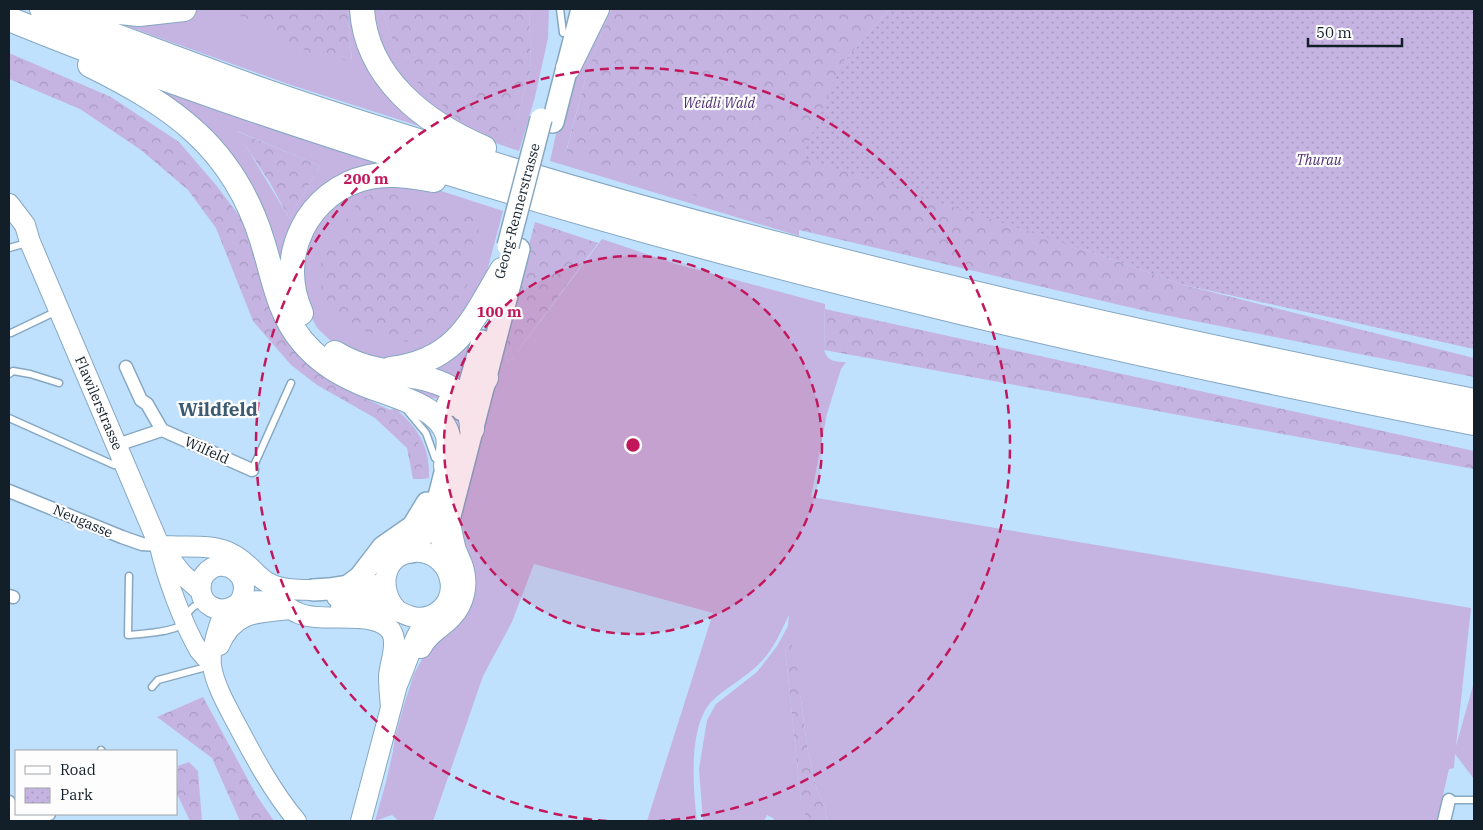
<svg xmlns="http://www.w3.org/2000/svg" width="1483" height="830" font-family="'IBM Plex Serif',serif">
<defs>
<pattern id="forest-crowns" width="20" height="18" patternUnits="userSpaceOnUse" patternTransform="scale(1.25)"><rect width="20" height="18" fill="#c5b4e1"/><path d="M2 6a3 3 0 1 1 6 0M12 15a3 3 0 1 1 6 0" fill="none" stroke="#a89ac1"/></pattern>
<pattern id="park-dots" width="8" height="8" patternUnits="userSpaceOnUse" patternTransform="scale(1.25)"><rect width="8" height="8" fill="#c5b4e1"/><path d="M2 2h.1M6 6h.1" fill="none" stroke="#a89ac1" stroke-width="1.8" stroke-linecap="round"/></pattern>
</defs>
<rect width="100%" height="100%" fill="#bfe1fd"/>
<path fill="#c5b4e1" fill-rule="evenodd" d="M202,9H240V16L352,60L347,9H356L424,121L422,127L291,85L104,18H164Z
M369,9H382L398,55L409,57L512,140L520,107L531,69L529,9H549L548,38L535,97L519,151L475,136L440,117L389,66Z
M607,9H611L587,72L566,152L799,230V236L550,161L559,121L579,68Z
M165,92L386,167L383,170C363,174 342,178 326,190C285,222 276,274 299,320C306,334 318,349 331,357C362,376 406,380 441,387L452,393L454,397L452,400C429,401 406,388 384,380C356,370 328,364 308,340C283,309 278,268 266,231C249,177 210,130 163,100L162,97ZM237,131L320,166L289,218Z
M368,185L432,188L503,211L486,275L447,340L391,362L364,359L333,343L318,329L311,317L299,265L319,214Z
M602,239L676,264L825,304L824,350C827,361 835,362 846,362L841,369L827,414L811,497L1471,608L1456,746L1474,682V779L1455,754L1454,768L1449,769L1437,821H827L825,807L817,791L807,746L801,699L791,644L785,648L801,801L805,800V821H775L773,818L767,815L764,821H703L699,769L707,720L716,704L757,672L777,646L788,626L789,615C781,631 774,648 762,661C747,677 726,687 711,702C688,728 693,789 697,821H647L713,613L534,564L512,622L483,676L433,821H399L392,815L375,821L386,782L393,751L395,737L403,708L414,674L428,648L460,545L461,506L504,338L508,364Z
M477,324L460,387L422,369Z
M395,408C419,429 430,446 429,478L423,479L420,446L390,410Z"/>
<path fill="url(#forest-crowns)" d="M240,9H347L352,61L316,56L240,16Z
M382,9H529L531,69L520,107L513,140L460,121L417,82L409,57L398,56Z
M611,9H890L840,66L1083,249L1184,285L1474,358V377L1150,312L799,230L566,153L587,72Z
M9,53L111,97L179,142L216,185L250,230L292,344L333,383L390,410L421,446L423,479H413L407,448L375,418L317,385L291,365L253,321L216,228L188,190L141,150L80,109L9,79Z
M236,131L320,166L289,218L270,183Z
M383,192L480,217L473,277L446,316L407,342L356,329L321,294V254L362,197Z
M535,222L598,243L508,364L504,338Z
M825,309L1474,451V469L824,350Z
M791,643L795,653L807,746L817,791L825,807L827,821H805V801L801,802L785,648Z
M203,697L257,796L274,821H240L212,758L157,717Z
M189,762L198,771L202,821H190L177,794L178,766Z"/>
<path fill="url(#park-dots)" d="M890,9H1474V349L1184,285L1083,249L802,158L840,66Z"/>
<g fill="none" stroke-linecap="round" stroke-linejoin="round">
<g stroke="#86a7c2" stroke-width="9">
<path id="service" d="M560,9L563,33
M9,248L27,243
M11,333L57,311
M9,374L13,371L30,374L59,383
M406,409L426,433L435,458L441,462
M9,418L114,465L122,466
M252,470L291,383
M129,576L128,635C140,634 178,632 185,622C186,621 187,617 187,615C190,608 196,605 202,602
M152,687L158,680L210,666
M101,750L102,751
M1449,800H1474"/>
</g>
<g stroke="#86a7c2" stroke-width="15">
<path id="minor" d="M126,367L141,400L147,404L162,430
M117,445L162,430L252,470
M9,491L122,537L142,544L159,545
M9,596L13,597
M9,802L13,821
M18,821L49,814
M1444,821L1449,800"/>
</g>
<g stroke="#86a7c2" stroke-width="20">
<path id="secondary" d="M159,546C165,575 184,626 199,651C203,656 208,661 212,665
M224,610C218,626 210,648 212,666C215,685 227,706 236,723C254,757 272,791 297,821
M220,646C234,612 258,613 291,610"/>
</g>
<g stroke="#86a7c2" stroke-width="22">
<path id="primary" d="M9,204L25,225L30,242L159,545L182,574L200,590
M159,545C182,549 206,543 228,552C242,558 250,568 261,578C275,590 295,590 313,590
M337,597L361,591L385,582
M238,604C258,578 223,552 205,574C201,579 200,586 201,592C203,605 218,613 230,608C234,607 236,604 240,603C250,601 264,601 274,602C282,603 291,610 298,613C322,625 382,606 393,635C397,648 390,663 389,676C389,686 390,697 391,707
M341,607C353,606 367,602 379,604C397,607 410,623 430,616C466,602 452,549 413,552C382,555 378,591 397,610
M421,648C429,633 440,629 451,618C465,604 469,583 462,564C460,559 458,555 456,550C453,540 452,530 449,520
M361,821L397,685C408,661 413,636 430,616"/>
</g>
<g stroke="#86a7c2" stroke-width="24">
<path id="trunk" d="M553,122L582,9
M462,410L482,341
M411,552L428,529L434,516L451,449
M443,563C440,545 442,537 449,520L519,249
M313,590L329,589L348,586L360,577L383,547L413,526L427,503"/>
</g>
<g stroke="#86a7c2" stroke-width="26">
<path id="motorway" d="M42,9C115,35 187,63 259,89C330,114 402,136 473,158C801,259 1137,334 1474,401
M91,9L139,14L184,9
M362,9C366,78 425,123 484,148
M9,19C153,78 301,127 449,173C786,277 1129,355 1474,423
M90,65C173,106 233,147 262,240C273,274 278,313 302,341C317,359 336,372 357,381C383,394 440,403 448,436C450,446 447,457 446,466
M568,68L597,9
M301,313C275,256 308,190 369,177C391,172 413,177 434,180
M335,353C345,359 356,364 367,367C407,379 471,372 472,429
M391,369C457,361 472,321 502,270
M449,404C468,404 477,393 486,378"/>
</g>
<use href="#service" stroke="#fff" stroke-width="6"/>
<use href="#minor" stroke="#fff" stroke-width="12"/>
<use href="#secondary" stroke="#fff" stroke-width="18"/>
<use href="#primary" stroke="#fff" stroke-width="20"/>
<use href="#trunk" stroke="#fff" stroke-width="21"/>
<use href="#motorway" stroke="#fff" stroke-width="24"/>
<g stroke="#86a7c2" stroke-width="24" stroke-linecap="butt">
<path id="trunk-bridge" d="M508,246L541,119"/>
</g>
<use href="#trunk-bridge" stroke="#fff" stroke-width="21"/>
</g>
<circle cx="633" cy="445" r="189" fill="#c2185b" fill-opacity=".12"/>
<g fill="none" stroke="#c2185b" stroke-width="2.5" stroke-dasharray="9 6">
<circle cx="633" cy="445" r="189"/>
<path d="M607 821A377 377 0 1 1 659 821"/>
</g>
<g text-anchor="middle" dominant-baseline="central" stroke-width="4.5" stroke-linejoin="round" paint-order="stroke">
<g font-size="14" font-style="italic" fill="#4e3072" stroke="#fdfdfd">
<text x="719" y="103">Weidli Wald</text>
<text x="1319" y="160">Thurau</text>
</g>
<g font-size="14" fill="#121f28" stroke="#fdfdfd">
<text transform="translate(517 211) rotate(-75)">Georg-Rennerstrasse</text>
<text transform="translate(99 403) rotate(67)">Flawilerstrasse</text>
<text transform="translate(207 450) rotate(24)">Wilfeld</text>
<text transform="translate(83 521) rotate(23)">Neugasse</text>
</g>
<g font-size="19" font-weight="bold" fill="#3c5b72" stroke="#fdfdfd">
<text x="218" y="409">Wildfeld</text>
</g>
</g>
<circle cx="633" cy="445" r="8" fill="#c2185b" stroke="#fdfdfd" stroke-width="2.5"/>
<g font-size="15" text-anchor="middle" font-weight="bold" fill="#c2185b" stroke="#fdfdfd" stroke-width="4.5" stroke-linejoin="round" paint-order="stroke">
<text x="366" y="184">200 m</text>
<text x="499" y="317">100 m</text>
</g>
<rect width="1483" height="830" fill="none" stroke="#121f28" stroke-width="20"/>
<rect x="15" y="750" width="162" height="65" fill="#fdfdfd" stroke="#9fa4a8"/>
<rect x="25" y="766" width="25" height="8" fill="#ffffff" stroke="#9fa4a8"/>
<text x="60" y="775" font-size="15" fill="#121f28">Road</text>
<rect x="25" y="788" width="25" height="15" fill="url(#park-dots)" stroke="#9fa4a8"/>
<text x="60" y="800" font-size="15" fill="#121f28">Park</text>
<path d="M1308 38v8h94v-8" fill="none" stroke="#121f28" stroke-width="2.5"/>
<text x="1316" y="38" font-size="15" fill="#121f28" stroke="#fdfdfd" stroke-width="4" paint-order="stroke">50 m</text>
</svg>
